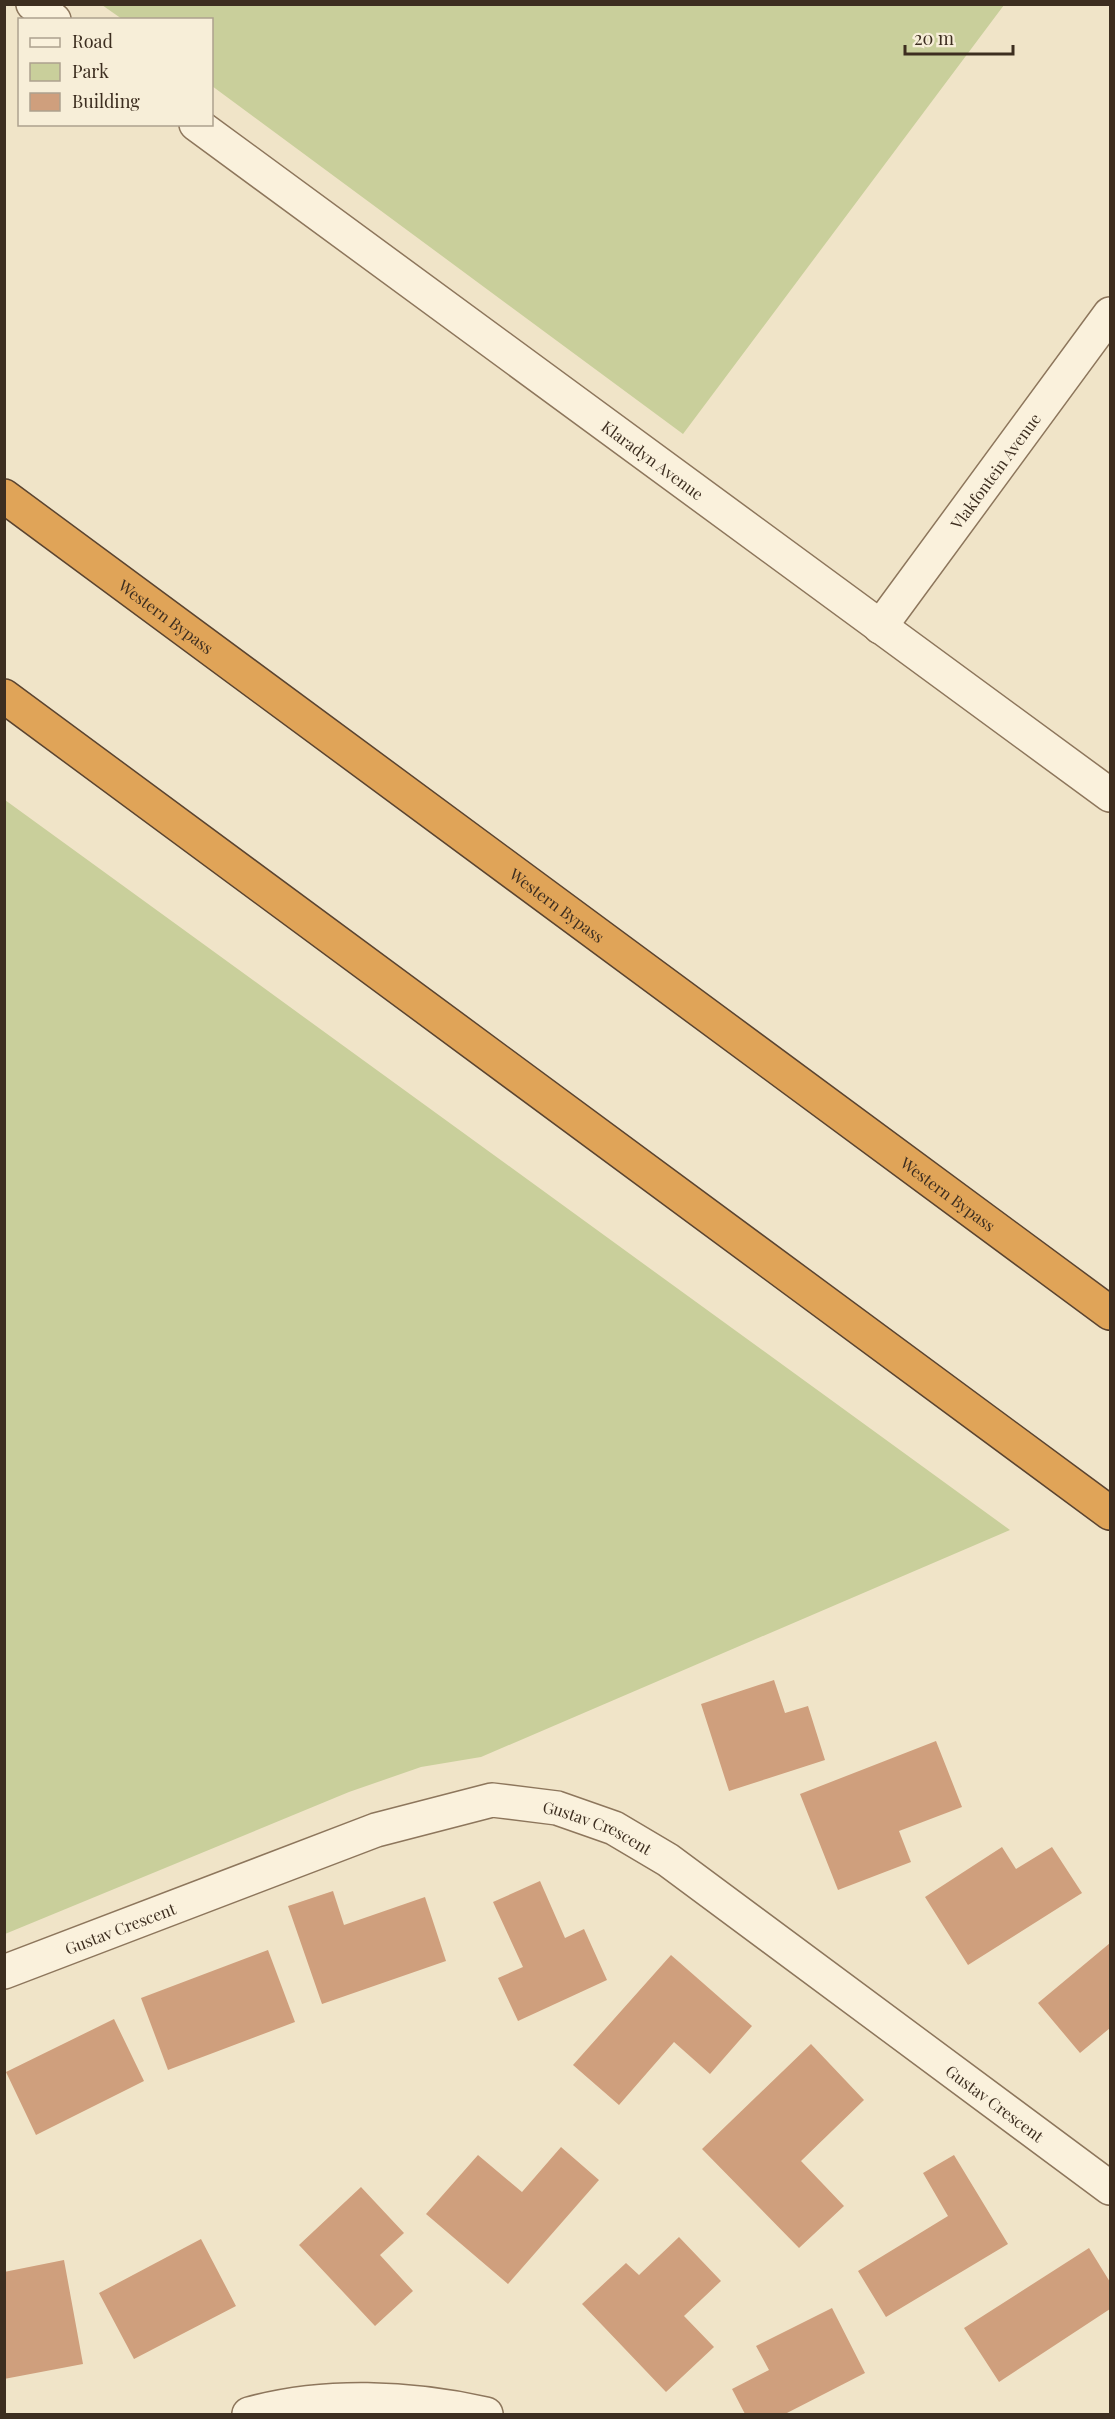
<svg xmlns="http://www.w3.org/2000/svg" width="1115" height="2419" font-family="'Playfair Display',serif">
<rect width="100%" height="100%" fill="#f0e4c8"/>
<path fill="#c9cf9b" d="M102,5H1004L683,434L212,86V20L122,19Z
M5,800L1010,1530L481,1757L421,1767L349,1792L5,1934Z"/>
<path fill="#cf9f7d" d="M774,1680L785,1713L808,1706L825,1760L729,1791L701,1704Z
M936,1741L962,1807L899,1831L911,1862L838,1890L800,1794Z
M1002,1847L1016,1869L1052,1847L1082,1893L968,1965L925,1897Z
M540,1881L565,1938L584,1929L607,1980L518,2021L498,1978L523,1967L493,1902Z
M333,1891L344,1925L425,1897L446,1961L322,2004L288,1906Z
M1110,1943V2028L1080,2053L1038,2003Z
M268,1950L295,2022L168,2070L141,1998Z
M671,1955L752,2026L710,2074L674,2042L619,2105L573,2065Z
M114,2019L144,2081L36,2135L6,2072Z
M811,2044L864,2100L801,2161L844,2206L799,2248L702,2149Z
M561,2147L599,2180L508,2284L426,2214L478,2155L522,2192Z
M954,2155L1008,2244L886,2317L858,2271L948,2216L923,2173Z
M361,2187L404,2233L380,2255L413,2291L375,2326L299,2245Z
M679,2237L721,2281L684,2316L714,2347L666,2392L582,2304L626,2263L639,2275Z
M201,2239L236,2306L134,2359L99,2293Z
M1089,2248L1110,2282V2309L999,2382L964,2328Z
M64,2260L83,2364L4,2379V2272Z
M832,2308L865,2373L785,2414H745L732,2389L769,2370L756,2346Z"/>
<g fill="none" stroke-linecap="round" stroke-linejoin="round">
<g stroke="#8d765c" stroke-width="36">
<g id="minor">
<path d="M33,4L54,20"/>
<path id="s1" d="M196,124L1110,795"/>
<path id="s2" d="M880,627L1110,314"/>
<path id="s3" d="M4,1972L376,1830L492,1800L557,1808L614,1828L668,1860L1110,2188"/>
<path d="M249,2414C325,2393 410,2397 486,2414"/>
</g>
</g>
<g stroke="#5b4430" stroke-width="36">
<g id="highway">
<path id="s4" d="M4,496L1110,1313"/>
<path d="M4,696L1110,1513"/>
</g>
</g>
<use href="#minor" stroke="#faf1dc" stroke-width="33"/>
<use href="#highway" stroke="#e0a458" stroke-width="33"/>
</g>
<g text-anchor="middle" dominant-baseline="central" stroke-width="6" stroke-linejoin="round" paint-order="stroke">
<g font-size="16" fill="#3d2e20" stroke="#f7eed8">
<text stroke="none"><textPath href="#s1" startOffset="567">Klaradyn Avenue</textPath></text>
<text stroke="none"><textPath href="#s2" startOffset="194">Vlakfontein Avenue</textPath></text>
<text stroke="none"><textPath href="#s4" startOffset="202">Western Bypass</textPath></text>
<text stroke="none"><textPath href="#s4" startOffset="688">Western Bypass</textPath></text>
<text stroke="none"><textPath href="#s4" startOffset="1174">Western Bypass</textPath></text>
<text stroke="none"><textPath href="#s3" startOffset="628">Gustav Crescent</textPath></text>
<text stroke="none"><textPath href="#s3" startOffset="124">Gustav Crescent</textPath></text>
<text stroke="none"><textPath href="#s3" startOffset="1114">Gustav Crescent</textPath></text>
</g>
</g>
<rect width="1115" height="2419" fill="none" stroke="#3d2e20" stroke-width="12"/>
<rect x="18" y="18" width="195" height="108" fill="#f7eed8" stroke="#ada18e" stroke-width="1.5"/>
<rect x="30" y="38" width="30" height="9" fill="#faf1dc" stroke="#ada18e" stroke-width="1.5"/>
<text x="72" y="48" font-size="18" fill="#3d2e20">Road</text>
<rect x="30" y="63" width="30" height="18" fill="#c9cf9b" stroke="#ada18e" stroke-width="1.5"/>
<text x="72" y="78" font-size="18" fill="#3d2e20">Park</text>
<rect x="30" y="93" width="30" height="18" fill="#cf9f7d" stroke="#ada18e" stroke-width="1.5"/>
<text x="72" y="108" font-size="18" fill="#3d2e20">Building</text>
<path d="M905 45v9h108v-9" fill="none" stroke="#3d2e20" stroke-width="3"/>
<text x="914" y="45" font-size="18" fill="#3d2e20" stroke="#f7eed8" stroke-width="4.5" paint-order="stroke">20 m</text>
</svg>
